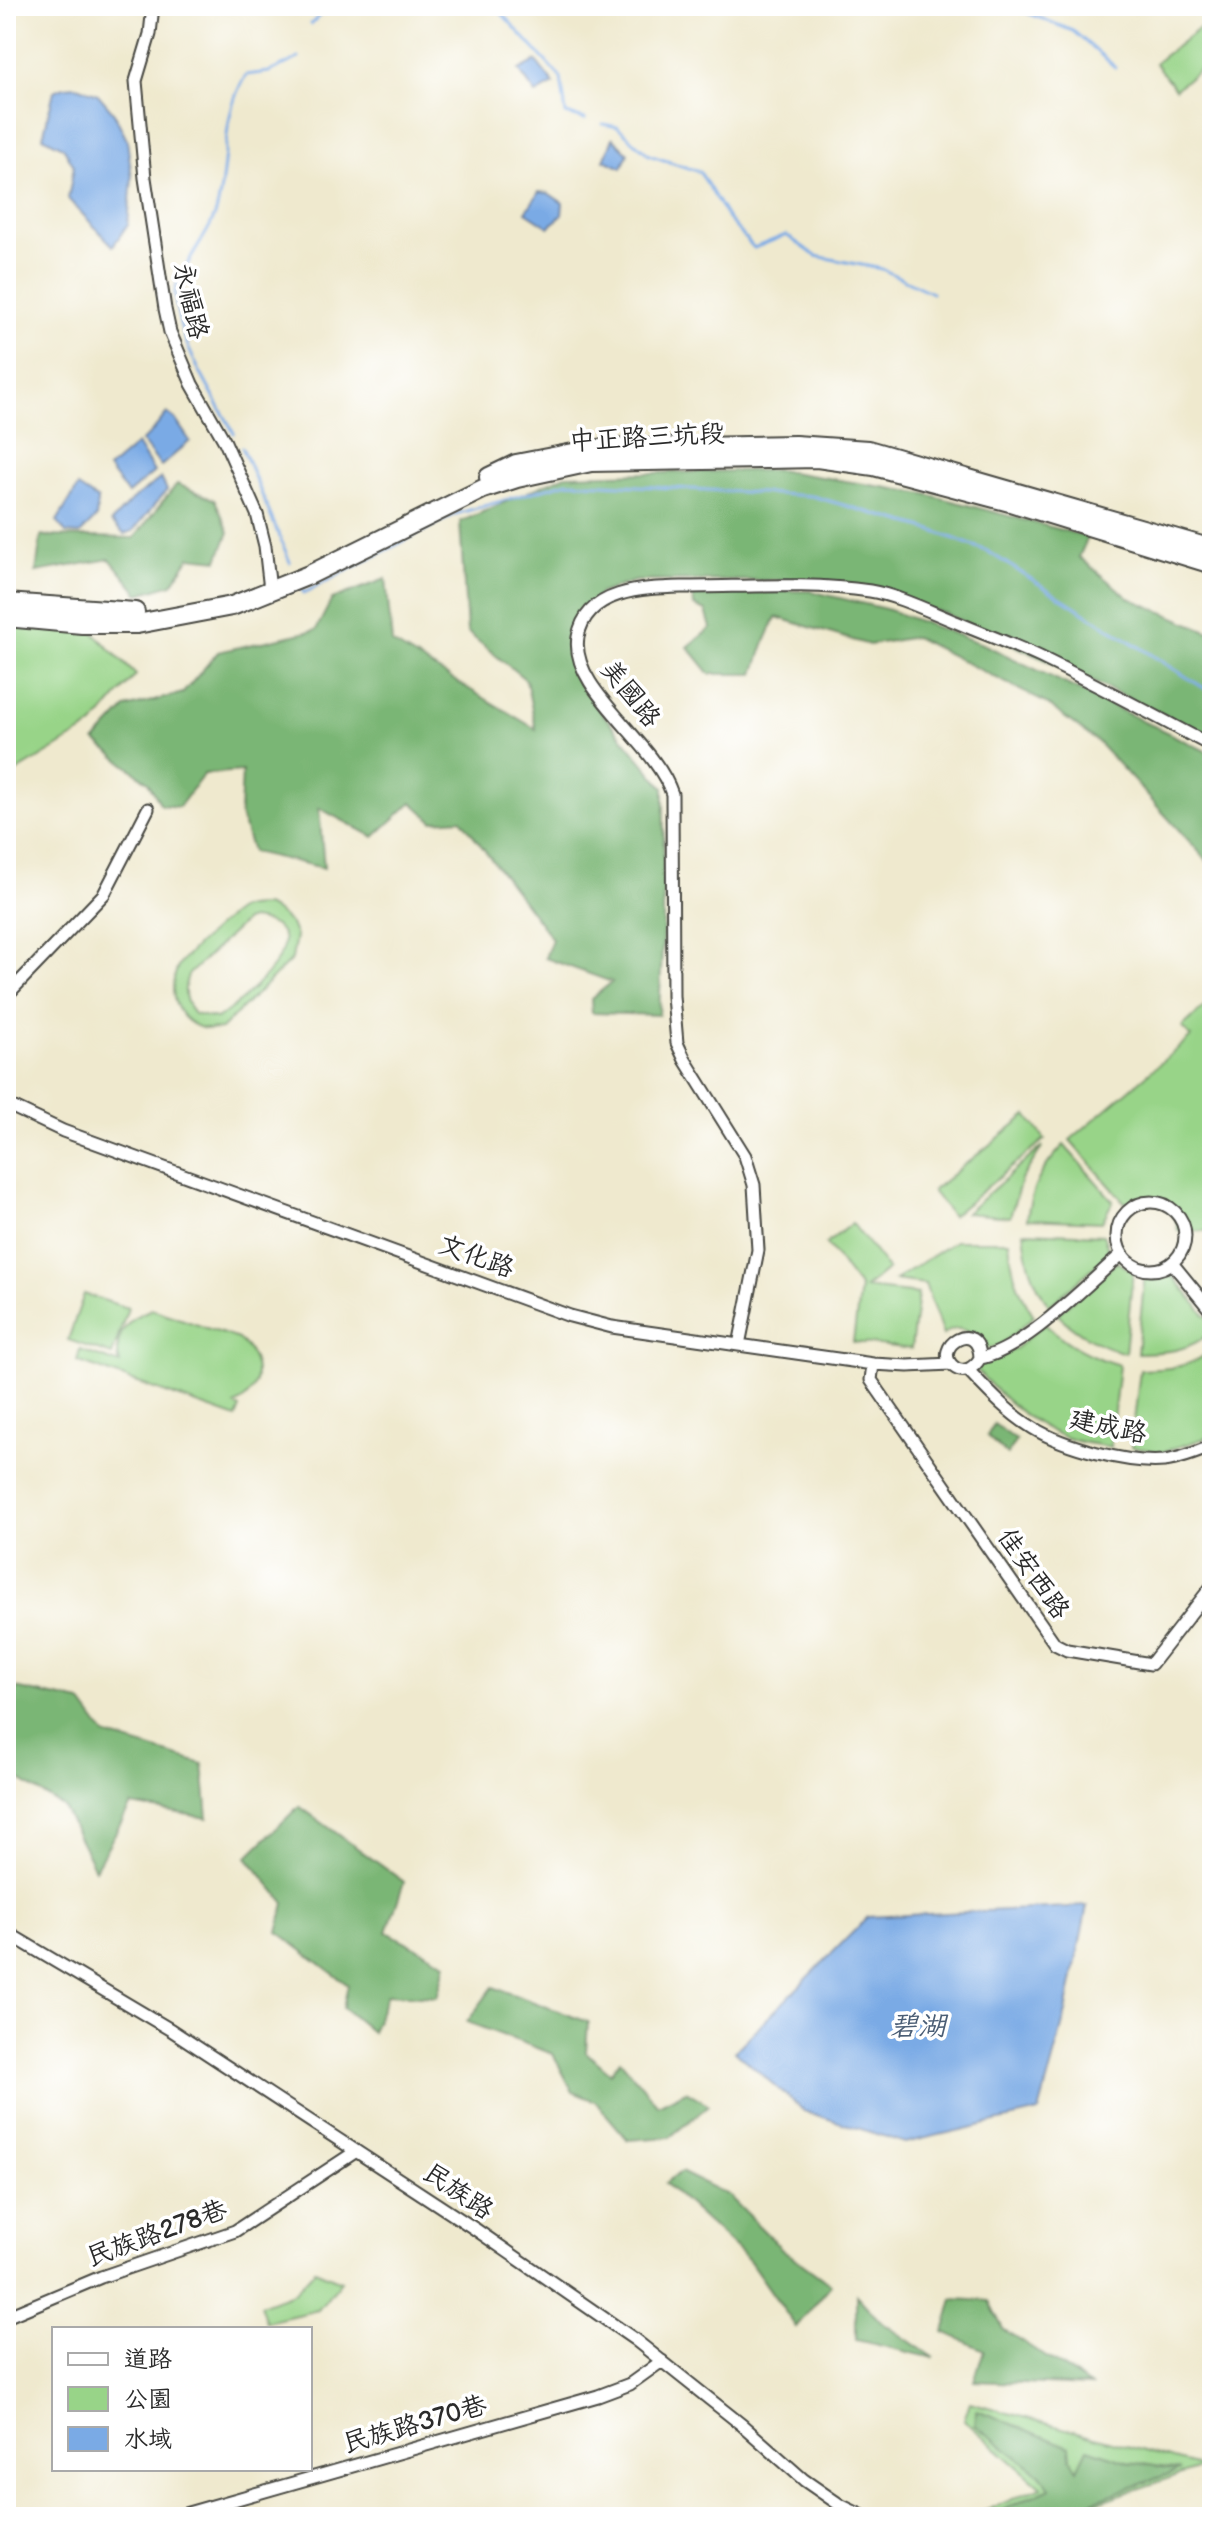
<svg xmlns="http://www.w3.org/2000/svg" width="1218" height="2523" font-family="'Balsamiq Sans','LXGW WenKai TC',sans-serif">
<rect width="100%" height="100%" fill="#fff"/>
<filter id="ink" filterUnits="userSpaceOnUse"><feTurbulence type="fractalNoise" baseFrequency=".0125" numOctaves="2"/><feDisplacementMap in="SourceGraphic" scale="16" xChannelSelector="R" yChannelSelector="G"/><feConvolveMatrix kernelMatrix="1 2 1 2 8 2 1 2 1" color-interpolation-filters="sRGB"/></filter>
<filter id="wash" filterUnits="userSpaceOnUse"><feTurbulence type="fractalNoise" baseFrequency=".006" numOctaves="4" result="noise"/><feDisplacementMap in="SourceGraphic" scale="32" xChannelSelector="R" yChannelSelector="G"/><feGaussianBlur stdDeviation="1.8" result="paint"/><feColorMatrix in="noise" values="0 0 0 0 0 0 0 0 0 0 0 0 0 0 0 0 0 1.4 0 .05"/><feComposite in="paint" operator="in"/></filter>
<g filter="url(#wash)">
<rect width="100%" height="100%" fill="#efe9ce"/>
<path fill="#98d488" stroke="#62805a" stroke-width="2" fill-rule="evenodd" d="M1200,28L1212,43V60L1175,89L1155,63Z
M6,626L93,632L136,675L92,726L6,778Z
M265,906L276,911L291,924L296,936L292,959L221,1029C185,1034 164,1001 177,969C182,957 228,916 240,909C247,906 257,906 265,906ZM251,919C330,928 244,1000 217,1019L194,1014C184,1002 182,990 188,975L245,921Z
M1212,1000V1231H1178C1175,1202 1151,1192 1125,1203L1070,1140L1191,1037L1182,1027Z
M1027,1115L1045,1139L952,1216L932,1191Z
M1064,1145L1113,1201L1102,1222L1027,1219C1031,1187 1042,1168 1064,1145Z
M1043,1146L1021,1180L1010,1217L966,1213Z
M852,1223L888,1269L865,1288L918,1294L911,1349L853,1342L860,1288L826,1244Z
M1024,1232L1103,1235L1110,1253L1049,1306C1032,1279 1027,1263 1024,1232Z
M955,1241H1009C1012,1273 1017,1289 1034,1316C1020,1328 1003,1349 984,1349L982,1339C968,1331 957,1323 943,1335L925,1284L895,1280Z
M1117,1262L1133,1271L1125,1353C1098,1345 1078,1334 1057,1314Z
M1166,1268L1212,1323V1332C1186,1352 1169,1352 1137,1353L1145,1273L1158,1272Z
M84,1294L128,1308L112,1355L68,1340Z
M152,1309L238,1339C261,1357 264,1391 235,1405L240,1408L236,1418L77,1361L80,1350L120,1364C112,1336 127,1318 152,1309Z
M1045,1323C1067,1345 1089,1356 1119,1365L1110,1447C1096,1444 1080,1443 1067,1438C1029,1424 1001,1397 974,1367L984,1357L998,1359L1016,1348Z
M1212,1351V1436L1162,1452L1131,1447L1140,1370C1167,1369 1189,1368 1212,1351Z
M315,2270L341,2281L318,2310L266,2322L260,2305L295,2292Z
M970,2402L1202,2467L1054,2517H971L1041,2487L964,2420Z"/>
<path fill="#7ab674" stroke="#527050" stroke-width="2" d="M778,470L926,494L1088,537L1079,557L1129,598L1212,633V737L944,613L810,580L635,581L600,593L574,627L568,652L597,707L664,788L663,929L659,1015L592,1013L591,999L612,982L545,958L552,939L461,819L433,821L412,802L374,837L319,808L324,868L252,852L240,813L242,771L204,774L179,807L161,805L148,782L95,741L126,708L183,693L218,652L316,630L332,599L386,579L392,643L536,729L526,680L467,632L460,522L566,475Z
M177,484L215,500L229,532L218,560L190,557L172,584L139,594L110,559L36,572L41,536L134,538Z
M692,591H810L886,609L985,645L1212,754V866L1098,742L1044,702L915,637L869,645L776,617L764,644L754,674H710L688,647L711,628L706,611L694,606Z
M994,1424L1016,1440L1007,1455L987,1436Z
M6,1686L81,1702L105,1735L203,1764L208,1818L131,1805L95,1869L63,1807L6,1771Z
M299,1806L404,1882L387,1932L446,1963L437,1997L387,1994L372,2032L343,2008L348,1985L278,1932L285,1903L247,1857Z
M493,1987L588,2022L586,2052L610,2073L620,2060L658,2105L686,2091L709,2105L670,2137L628,2140L595,2101L573,2092L553,2054L467,2022Z
M681,2172L728,2195L782,2249L831,2285L796,2327L749,2260L665,2183Z
M856,2295L880,2321L934,2358L856,2340Z
M953,2299L989,2301L1003,2329L1091,2386L974,2381L984,2350L944,2332Z
M977,2410L1070,2447L1071,2458L1078,2469L1088,2448L1130,2462L1180,2470L1048,2517H987L1050,2488L1040,2474L975,2425Z"/>
<path fill="#7aaae5" stroke="#526a88" stroke-width="2" d="M536,61L554,84L536,94L519,70Z
M77,86L98,94L114,113L127,140L132,178L128,224L113,246L68,199L74,166L63,147L43,137L54,91L64,87Z
M613,138L628,153L622,168L604,160Z
M539,192L548,193L563,203L562,215L549,227L526,212Z
M167,413L175,419L190,441L161,466L141,441L150,434Z
M137,444L154,472L128,494L108,469Z
M161,478L167,490L133,531L124,534L111,522L132,500Z
M78,487L98,500L96,518L80,534L66,533L57,521Z
M1087,1906L1066,2012L1039,2112L905,2143L804,2111L735,2051L868,1917Z"/>
<g fill="none" stroke-linecap="round" stroke-linejoin="round">
<path stroke="#7aaae5" stroke-width="3" d="M495,6L561,78L566,114L585,119
M1010,6L1073,31L1115,67
M311,24L329,6
M603,124L618,127L649,155L700,172L728,219L754,248L786,235L816,256L882,269L932,293
M234,433C211,390 177,342 175,293C174,278 211,232 216,212C229,167 220,115 246,75L269,72L299,58
M242,447L290,562
M301,588L304,593L456,514L568,482L812,496L931,530L987,551L1212,693"/>
</g>
</g>
<g filter="url(#ink)">
<g fill="none" stroke-linecap="round" stroke-linejoin="round">
<g stroke="#484843" stroke-width="15">
<path id="minor" d="M153,6L150,34L136,81L145,178L165,309L170,332L192,384L225,442L257,514L265,546L270,590
M6,996L104,894L148,809
M6,1104L63,1131L570,1316L612,1327L873,1364L908,1366L951,1364
M1117 1236a34 34 0 1 1 68 0a34 34 0 1 1-68 0Z
M1172,1263L1212,1312
M739,1345L758,1250L754,1185L745,1156L685,1060L677,1043L673,996L672,794C655,741 569,689 578,637C586,589 645,588 683,587C744,587 809,582 870,591C896,595 931,612 956,622C984,634 1012,644 1040,657C1098,685 1155,716 1212,746
M980,1358C979,1317 930,1347 954,1367C964,1375 975,1367 980,1358C1023,1351 1088,1283 1122,1254
M873,1364L871,1380L1055,1644L1067,1650L1151,1664L1212,1586
M968,1370C988,1391 1008,1413 1033,1428C1064,1447 1128,1464 1164,1461C1180,1459 1198,1452 1212,1446
M6,1932L171,2030L475,2229L634,2339L742,2425L804,2480L840,2505L865,2517
M6,2317L101,2277L235,2231L355,2152
M174,2517L598,2396L630,2384L662,2361"/>
</g>
<g stroke="#484843" stroke-width="22">
<path id="primary" d="M489,477L516,464L594,449L795,445L868,450L1212,549
M6,603L135,612
M6,617L82,624H137L232,606L309,575L483,489L517,478L591,462L817,458L874,466L1010,502L1212,564"/>
</g>
<use href="#minor" stroke="#fff" stroke-width="11"/>
<use href="#primary" stroke="#fff" stroke-width="18"/>
</g>
</g>
<g text-anchor="middle" dominant-baseline="central" stroke-width="7" stroke-linejoin="round" paint-order="stroke">
<g font-size="26" fill="#2b2b2b" stroke="#fff">
<text transform="translate(190 301) rotate(77)">永福路</text>
<text transform="translate(647 438) rotate(-3)">中正路三坑段</text>
<text transform="translate(630 694) rotate(51)">美國路</text>
<text transform="translate(476 1257) rotate(20)">文化路</text>
<text transform="translate(1108 1427) rotate(12)">建成路</text>
<text transform="translate(1033 1574) rotate(55)">佳安西路</text>
<text transform="translate(458 2192) rotate(34)">民族路</text>
<text transform="translate(157 2234) rotate(-20)">民族路278巷</text>
<text transform="translate(415 2425) rotate(-16)">民族路370巷</text>
</g>
<g font-size="28" font-style="italic" fill="#4b5e75" stroke="#fff">
<text x="918" y="2026">碧湖</text>
</g>
</g>
<rect width="1218" height="2523" fill="none" stroke="#fff" stroke-width="32"/>
<rect x="52" y="2327" width="260" height="144" fill="#ffffff" stroke="#aaaaaa" stroke-width="2"/>
<rect x="68" y="2353" width="40" height="12" fill="#ffffff" stroke="#aaaaaa" stroke-width="2"/>
<text x="124" y="2367" font-size="24" fill="#2b2b2b">道路</text>
<rect x="68" y="2387" width="40" height="24" fill="#98d488" stroke="#aaaaaa" stroke-width="2"/>
<text x="124" y="2407" font-size="24" fill="#2b2b2b">公園</text>
<rect x="68" y="2427" width="40" height="24" fill="#7aaae5" stroke="#aaaaaa" stroke-width="2"/>
<text x="124" y="2447" font-size="24" fill="#2b2b2b">水域</text>
</svg>
